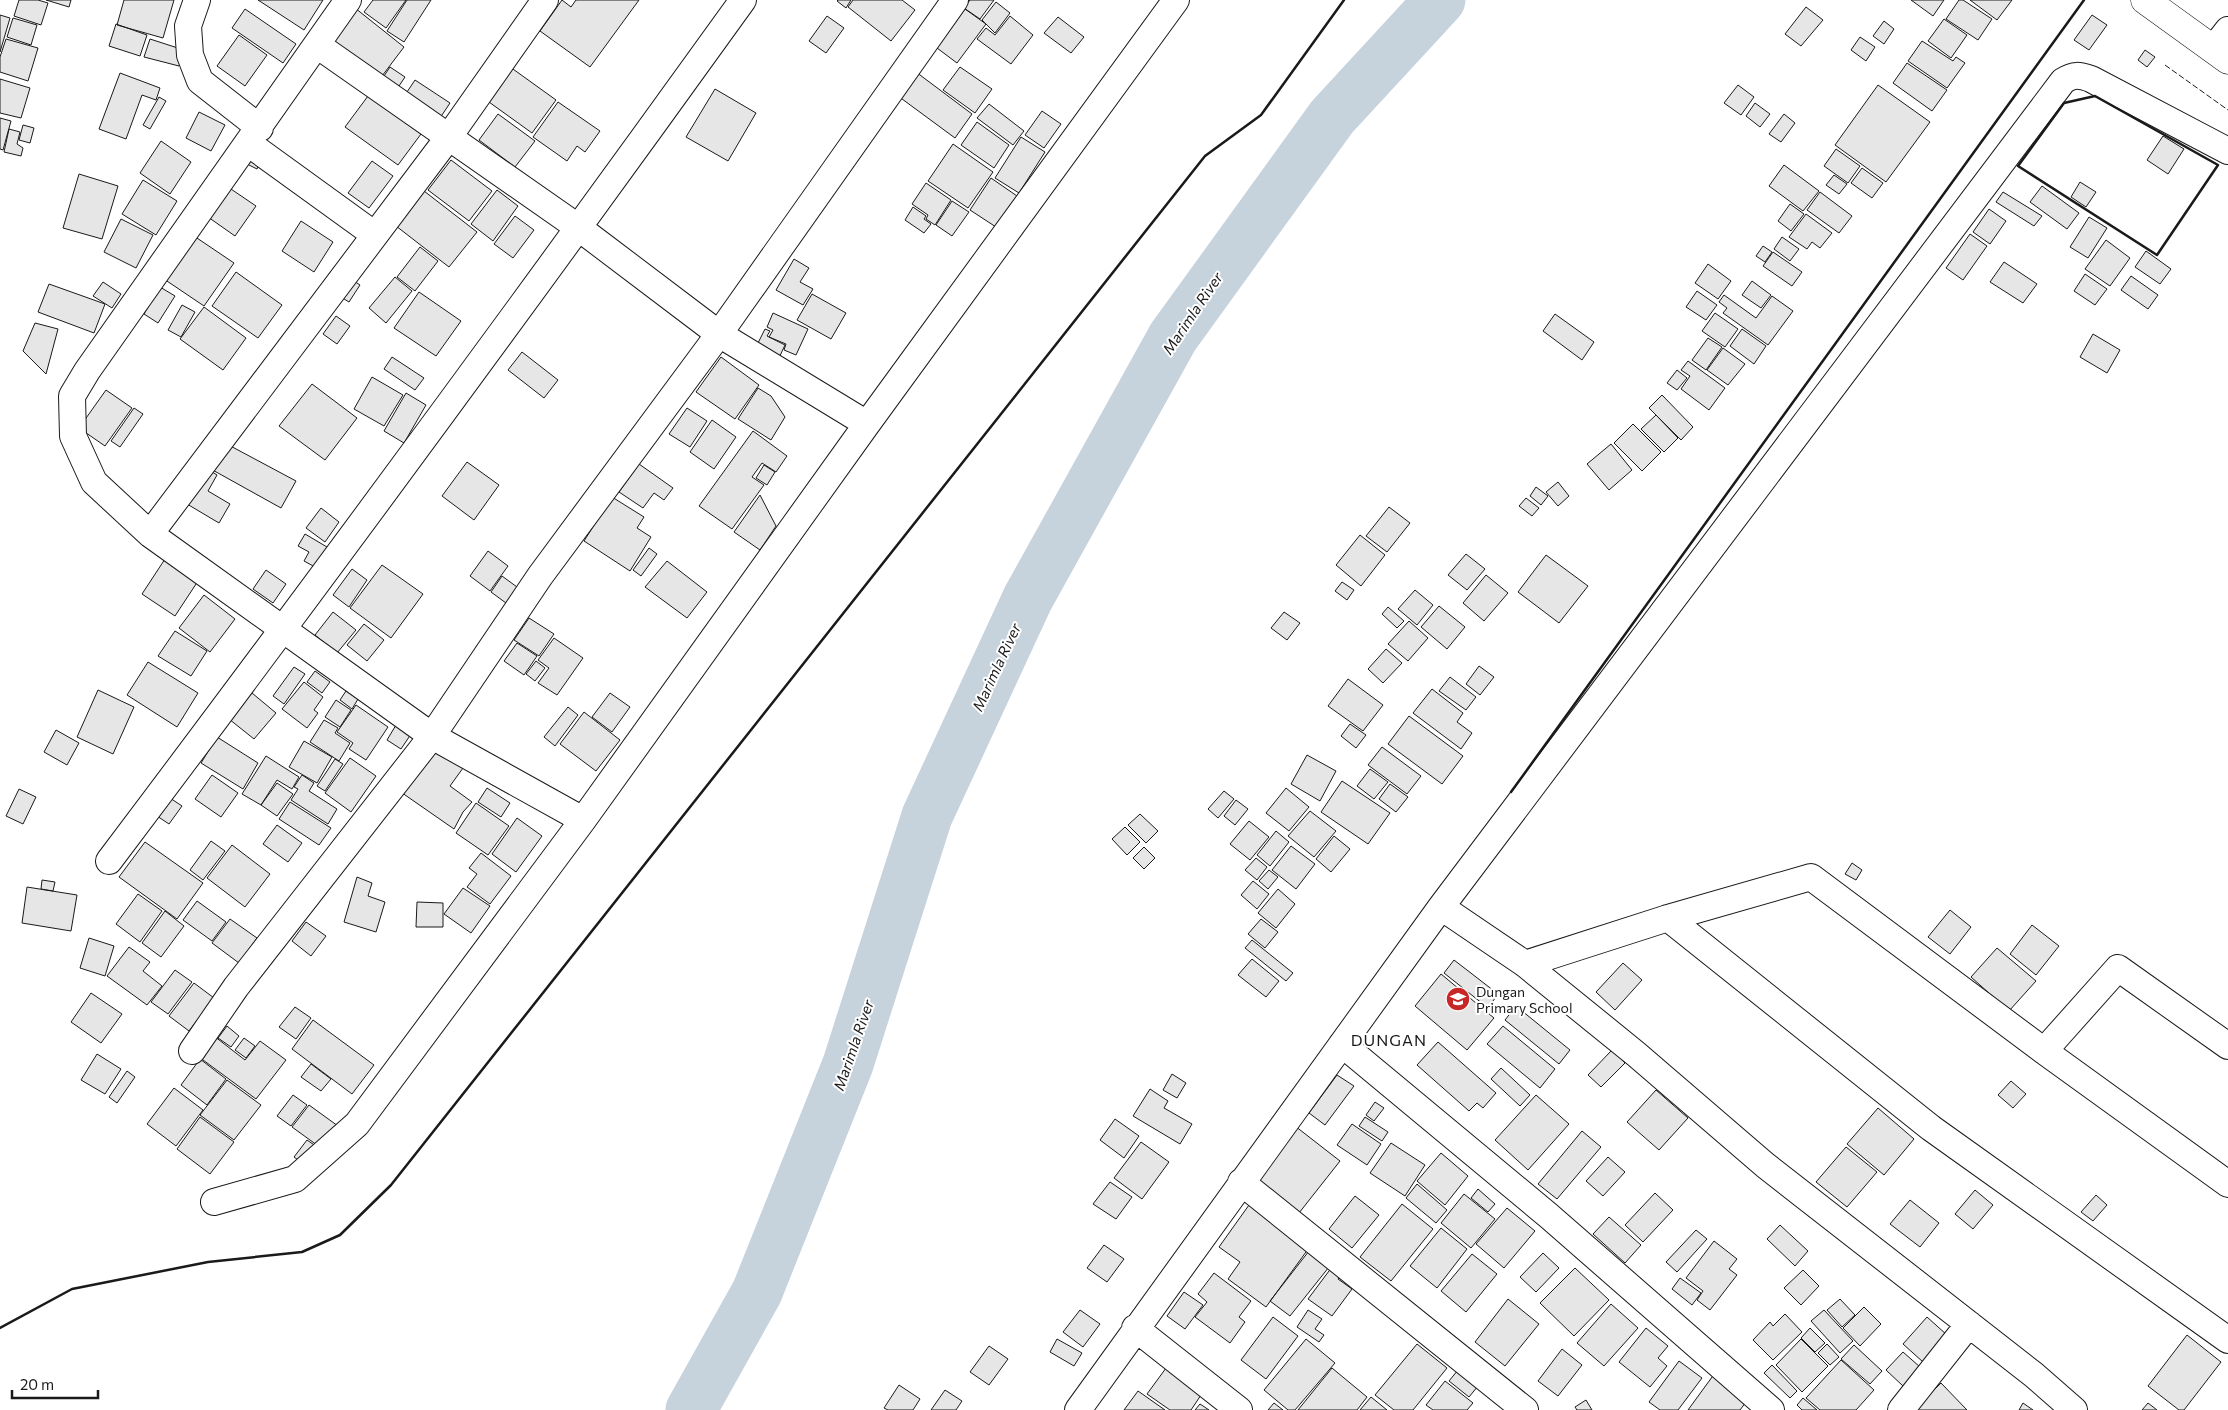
<svg xmlns="http://www.w3.org/2000/svg" width="2228" height="1410" font-family="Commissioner,sans-serif">
<rect width="100%" height="100%" fill="#fff"/>
<g fill="none" stroke-linecap="round" stroke-linejoin="round">
<path stroke="#c6d2dc" stroke-width="51" d="M691,1410L757,1292L848,1064L927,816L1028,598L1173,337L1332,117L1440,0"/>
</g>
<path fill="#e6e6e6" stroke="#1a1a1a" d="M19,0H38L48,3L41,25L14,16Z
M46,0H71L69,7Z
M124,0H174L163,38L117,25Z
M258,0H323L304,30Z
M373,0H406L386,28L364,12Z
M407,0H431L404,42L387,31Z
M562,0L571,7L576,0H639L590,67L540,31Z
M838,0H851L846,8L837,1Z
M853,0H902L915,10L891,41L848,7Z
M970,0H994L980,19L964,8Z
M1911,0H1944L1933,16Z
M1959,0H1963L1992,19L1978,40L1946,19Z
M1970,0H2012L1997,20Z
M996,2L1010,13L995,33L982,20Z
M1806,7L1823,20L1801,46L1785,34Z
M355,8L404,47L379,80L329,40Z
M245,9L296,44L283,63L232,28Z
M965,9L986,24L957,63L937,48Z
M0,15L10,18L0,52Z
M2092,15L2107,25L2089,50L2074,40Z
M827,16L844,28L826,53L809,41Z
M1010,16L1033,35L1011,64L977,39L986,28L995,35Z
M1058,17L1084,37L1071,53L1044,33Z
M13,18L37,25L31,45L7,37Z
M1944,19L1967,35L1951,58L1928,41Z
M1884,21L1894,29L1884,44L1873,36Z
M116,24L147,35L140,56L109,46Z
M239,35L267,55L245,86L217,66Z
M1860,37L1875,47L1866,61L1851,50Z
M6,39L38,48L28,81L0,72V57Z
M150,39L184,50L179,66L144,57Z
M1922,41L1953,61L1956,57L1965,63L1947,88L1908,61Z
M2145,50L2155,57L2147,67L2138,60Z
M1907,63L1947,90L1932,111L1893,83Z
M506,64L556,100L532,133L482,97Z
M390,67L405,77L397,89L382,79Z
M960,67L992,89L975,113L943,90Z
M916,72L972,114L955,138L898,96Z
M120,73L160,88L156,100L142,95L126,139L99,129Z
M0,79L30,88L21,118L0,113Z
M415,80L450,103L438,121L403,98Z
M1738,85L1754,97L1741,115L1724,103Z
M1878,85L1930,122L1886,182L1835,145Z
M715,89L756,113L728,161L686,137Z
M368,96L421,134L398,165L345,127Z
M159,97L166,101L150,129L143,125Z
M558,102L600,131L585,152L577,146L567,161L533,137Z
M1755,103L1770,114L1760,127L1746,116Z
M989,104L1024,131L1013,145L977,118Z
M1042,111L1061,124L1044,148L1025,135Z
M199,112L225,125L211,151L186,138Z
M498,114L535,141L515,167L479,140Z
M1784,114L1795,123L1781,142L1769,134Z
M0,118L11,121L3,150L0,149Z
M977,122L1009,145L994,168L961,145Z
M23,125L34,128L30,143L19,140Z
M9,129L20,132L17,144L23,148L21,156L4,152Z
M2163,136L2184,149L2168,174L2147,160Z
M1021,137L1045,152L1019,193L995,178Z
M161,141L191,162L170,194L140,173Z
M953,144L993,172L968,208L928,181Z
M1836,149L1860,166L1848,183L1824,166Z
M262,158L257,169L241,161Z
M451,160L492,191L469,221L428,190Z
M372,161L393,176L369,208L348,193Z
M1784,165L1819,191L1803,211L1769,186Z
M1862,168L1883,183L1872,198L1851,183Z
M79,174L118,186L102,239L63,228Z
M1834,175L1847,184L1839,194L1826,185Z
M991,178L1017,196L996,227L970,210Z
M143,180L177,201L156,235L122,214Z
M2080,182L2096,192L2086,207L2071,197Z
M926,183L951,200L935,225L926,219L928,215L912,204Z
M2042,186L2079,213L2067,229L2030,202Z
M228,187L256,206L235,236L208,217Z
M497,190L518,206L493,241L471,224Z
M424,191L477,232L449,267L396,226Z
M1820,192L1852,216L1839,233L1807,210Z
M2003,192L2042,216L2034,226L1996,202Z
M952,201L969,212L952,236L936,225Z
M1790,204L1804,214L1791,231L1778,221Z
M913,207L926,216L924,219L931,224L924,233L905,220Z
M1989,209L2006,221L1990,244L1973,232Z
M1806,214L1832,233L1820,248L1812,242L1807,249L1789,237Z
M515,216L534,230L513,258L494,244Z
M2089,217L2107,228L2088,258L2070,247Z
M121,219L153,235L136,268L104,252Z
M301,221L333,242L314,272L282,251Z
M191,234L234,263L204,306L161,277Z
M1970,234L1987,246L1963,280L1946,268Z
M1782,237L1799,249L1790,261L1774,249Z
M2106,240L2130,258L2110,286L2085,269Z
M1763,246L1772,252L1765,262L1756,256Z
M420,247L438,261L415,291L397,277Z
M2146,251L2171,269L2160,284L2135,267Z
M1773,252L1802,272L1792,286L1763,266Z
M794,259L809,268L800,282L813,289L803,305L776,290Z
M2004,262L2037,284L2023,303L1990,282Z
M1708,264L1731,281L1718,299L1695,283Z
M236,272L282,305L258,338L212,306Z
M2085,274L2107,289L2095,305L2074,291Z
M2131,276L2158,295L2148,309L2121,290Z
M348,277L360,285L349,302L336,294Z
M395,277L412,291L386,323L369,308Z
M1752,281L1771,295L1761,308L1742,295Z
M103,282L121,294L112,308L93,296Z
M49,284L105,304L94,333L38,312Z
M160,287L175,296L158,323L144,314Z
M1697,291L1717,305L1706,320L1686,307Z
M419,292L461,321L436,356L394,328Z
M812,294L846,313L831,339L797,320Z
M1724,295L1756,318L1772,296L1793,311L1768,345L1723,313L1727,308L1719,302Z
M182,305L195,312L181,337L168,330Z
M204,307L246,338L223,370L180,339Z
M773,313L808,329L796,355L784,350L786,344L769,337L773,330L767,327Z
M1715,313L1738,329L1725,347L1702,331Z
M1555,314L1594,342L1582,360L1543,331Z
M336,316L350,326L337,344L323,334Z
M35,323L58,329L46,374L23,351Z
M765,329L770,331L767,336L785,345L777,362L754,351Z
M1742,329L1766,346L1754,364L1730,346Z
M2093,334L2120,350L2107,373L2080,357Z
M1708,338L1722,347L1706,370L1692,360Z
M1723,348L1745,364L1728,385L1707,370Z
M522,352L558,380L544,398L508,370Z
M392,357L424,378L415,390L384,369Z
M721,357L759,385L735,419L696,392Z
M1688,361L1725,388L1709,410L1681,389L1690,376L1681,370Z
M1677,370L1687,378L1677,390L1667,383Z
M372,377L403,395L384,426L354,409Z
M312,384L357,418L325,460L279,426Z
M758,388L771,396L785,417L771,440L738,419Z
M106,390L132,408L105,446L79,428Z
M406,393L426,405L404,443L384,431Z
M1662,395L1693,427L1681,440L1649,408Z
M134,408L143,414L120,447L111,441Z
M687,408L707,421L690,447L669,434Z
M1656,415L1678,438L1664,452L1641,429Z
M712,420L736,437L714,469L690,452Z
M1633,424L1661,452L1642,471L1614,443Z
M753,431L787,456L776,472L762,463L752,477L764,485L732,529L699,506Z
M223,442L296,481L281,508L209,468Z
M1611,444L1632,470L1609,490L1587,464Z
M467,462L499,485L474,520L442,496Z
M639,464L673,488L664,500L654,493L643,508L619,492Z
M764,465L775,472L767,485L756,478Z
M203,466L217,475L208,491L230,504L219,523L182,501Z
M1558,482L1569,496L1558,506L1546,492Z
M1536,487L1548,496L1541,505L1530,496Z
M760,495L776,526L760,550L734,532Z
M612,497L644,517L637,528L651,537L630,571L584,541Z
M1526,498L1539,508L1532,516L1519,506Z
M1389,507L1410,523L1387,552L1366,536Z
M321,508L339,522L325,542L306,528Z
M305,534L327,547L315,567L304,561L309,552L298,546Z
M1360,535L1385,555L1361,586L1336,565Z
M649,548L657,554L641,576L633,570Z
M488,551L508,566L490,591L470,576Z
M1466,554L1485,569L1467,590L1448,575Z
M1546,555L1588,586L1559,623L1518,592Z
M165,559L198,581L175,616L142,594Z
M667,561L707,592L687,618L645,587Z
M382,565L423,594L391,638L350,608Z
M352,569L367,580L349,607L333,595Z
M266,570L286,584L273,603L253,589Z
M1486,575L1508,593L1484,621L1463,603Z
M502,576L517,587L506,603L491,592Z
M1342,582L1354,590L1347,600L1335,591Z
M1415,590L1433,605L1417,625L1398,609Z
M204,595L235,619L210,652L179,628Z
M1439,606L1465,627L1447,649L1421,627Z
M1388,607L1404,621L1397,628L1382,614Z
M333,612L356,630L337,653L315,635Z
M1284,612L1300,623L1287,640L1271,628Z
M529,618L554,634L539,656L514,640Z
M1409,621L1428,638L1408,661L1388,644Z
M364,624L384,640L367,661L347,645Z
M175,631L207,651L191,676L158,656Z
M554,638L583,658L557,695L538,683L549,668L538,660Z
M517,643L537,656L524,675L504,661Z
M1386,649L1402,663L1383,683L1368,669Z
M536,661L545,668L535,681L526,674Z
M148,662L198,693L177,727L127,695Z
M1479,666L1494,677L1480,695L1466,684Z
M294,667L305,674L284,704L273,696Z
M315,671L330,682L322,693L307,682Z
M1450,677L1476,697L1466,710L1439,691Z
M1348,679L1383,705L1363,731L1328,706Z
M304,682L323,697L314,710L318,713L307,728L282,709Z
M1432,689L1463,713L1457,722L1472,733L1461,749L1413,713Z
M98,690L134,707L113,754L77,737Z
M346,691L358,699L352,709L340,700Z
M252,693L276,713L254,739L229,719Z
M610,693L630,707L612,732L592,717Z
M336,700L351,710L340,727L325,717Z
M356,705L388,727L366,760L349,749L353,743L337,732Z
M568,707L578,715L555,746L544,737Z
M584,712L620,740L596,771L560,744Z
M1409,716L1463,756L1442,784L1388,744Z
M324,720L338,728L335,733L350,743L339,761L310,742Z
M1350,724L1366,735L1356,748L1341,736Z
M396,725L411,734L401,749L387,740Z
M56,730L79,743L67,765L44,752Z
M217,737L258,763L243,789L201,763Z
M304,741L332,757L317,783L289,767Z
M428,743L463,768L450,786L472,802L463,812L454,829L395,788Z
M1382,747L1421,776L1407,794L1368,765Z
M1307,755L1336,771L1320,801L1291,784Z
M266,756L299,777L292,789L277,780L261,805L242,794Z
M350,758L376,776L351,812L325,793Z
M335,759L343,764L325,791L317,786Z
M1370,769L1388,782L1374,799L1357,786Z
M212,775L238,793L221,817L195,799Z
M302,775L314,783L309,791L337,809L328,824L291,800L298,789L294,787Z
M1342,781L1390,813L1368,844L1321,812Z
M277,783L293,794L277,816L261,805Z
M1390,784L1408,797L1396,812L1379,799Z
M487,788L510,803L501,817L478,802Z
M1286,788L1309,807L1289,831L1266,813Z
M19,789L36,797L23,824L6,816Z
M1224,791L1234,799L1218,818L1208,809Z
M170,798L182,806L169,824L157,816Z
M1236,800L1248,809L1235,825L1224,816Z
M290,802L331,828L319,845L279,819Z
M476,803L509,826L488,855L456,833Z
M1310,811L1336,831L1314,857L1288,836Z
M1140,814L1158,831L1146,843L1128,825Z
M517,818L542,836L516,872L492,854Z
M1249,821L1269,837L1250,860L1230,844Z
M277,825L302,843L288,862L263,844Z
M1125,827L1140,842L1127,855L1112,839Z
M1276,831L1289,842L1270,866L1257,855Z
M1334,836L1350,849L1331,872L1316,859Z
M211,841L225,851L203,880L190,870Z
M145,842L203,883L177,919L119,877Z
M232,845L270,874L245,907L207,878Z
M1291,846L1315,864L1296,889L1272,870Z
M1144,847L1155,858L1144,869L1133,858Z
M481,853L511,876L490,904L467,887L477,874L469,868Z
M1256,858L1267,867L1257,880L1245,870Z
M1852,863L1862,870L1856,880L1845,874Z
M1269,870L1278,877L1268,889L1259,881Z
M357,877L372,883L368,896L385,902L376,932L344,922Z
M42,880L55,882L53,891L41,889Z
M1253,881L1269,894L1257,909L1241,895Z
M27,887L77,895L71,931L22,923Z
M463,888L490,906L471,933L444,914Z
M1278,889L1295,904L1276,928L1258,913Z
M138,894L162,911L140,942L116,924Z
M197,901L226,922L212,941L183,920Z
M417,902L443,903V927H416Z
M1950,910L1971,927L1950,954L1928,937Z
M165,911L184,926L161,957L142,943Z
M230,919L257,938L239,963L212,943Z
M1261,919L1278,932L1265,948L1248,934Z
M306,922L326,936L311,956L292,941Z
M2032,925L2059,946L2036,975L2010,954Z
M89,938L114,946L105,976L80,968Z
M1252,940L1293,973L1286,981L1245,948Z
M129,947L150,962L143,971L162,986L147,1005L107,976Z
M1997,948L2036,981L2009,1011L1971,977Z
M1252,959L1279,981L1266,997L1238,975Z
M1454,960L1498,994L1488,1008L1444,973Z
M1623,963L1642,980L1615,1010L1596,992Z
M175,970L192,982L168,1014L151,1002Z
M1441,974L1494,1018L1467,1050L1415,1006Z
M194,983L214,998L189,1031L169,1016Z
M91,993L122,1014L101,1043L71,1022Z
M1516,1006L1570,1050L1559,1064L1505,1020Z
M295,1007L311,1018L296,1039L279,1027Z
M313,1020L374,1065L352,1094L292,1049Z
M227,1026L239,1036L231,1047L218,1038Z
M1503,1026L1555,1069L1540,1088L1487,1044Z
M214,1036L245,1060L260,1041L286,1060L256,1099L199,1057Z
M244,1038L255,1046L246,1058L235,1050Z
M1438,1042L1496,1093L1483,1108L1477,1103L1469,1111L1417,1065Z
M1612,1050L1625,1063L1601,1087L1588,1075Z
M97,1054L121,1069L105,1094L81,1080Z
M200,1059L226,1079L207,1105L181,1085Z
M311,1064L331,1079L321,1091L301,1077Z
M1501,1068L1530,1095L1520,1106L1491,1079Z
M127,1071L135,1077L117,1103L109,1097Z
M1172,1074L1186,1083L1177,1098L1163,1090Z
M1337,1075L1354,1086L1325,1125L1309,1113Z
M227,1080L261,1105L234,1140L200,1115Z
M2011,1081L2026,1094L2013,1108L1998,1095Z
M174,1088L203,1110L176,1146L147,1124Z
M1150,1089L1168,1101L1164,1108L1192,1124L1180,1144L1133,1116Z
M1656,1090L1688,1118L1659,1150L1627,1122Z
M293,1095L307,1105L291,1126L277,1116Z
M1536,1095L1569,1124L1528,1170L1495,1140Z
M1375,1102L1384,1108L1374,1121L1366,1115Z
M309,1105L338,1126L321,1148L292,1127Z
M1878,1108L1914,1139L1884,1175L1847,1144Z
M200,1117L234,1142L210,1174L177,1149Z
M1365,1117L1388,1132L1382,1141L1359,1126Z
M1115,1119L1139,1136L1124,1158L1100,1140Z
M1352,1124L1381,1144L1367,1165L1337,1145Z
M1295,1126L1340,1161L1299,1213L1254,1179Z
M1582,1131L1601,1147L1557,1199L1538,1184Z
M307,1140L320,1149L306,1166L294,1157Z
M1141,1142L1169,1162L1142,1199L1114,1178Z
M1391,1143L1425,1165L1405,1196L1370,1173Z
M1846,1147L1877,1172L1847,1207L1816,1182Z
M1441,1153L1468,1176L1445,1205L1417,1181Z
M1608,1157L1625,1172L1603,1196L1586,1181Z
M1110,1182L1132,1197L1116,1219L1093,1204Z
M1417,1184L1447,1210L1436,1223L1406,1198Z
M1478,1189L1495,1204L1488,1212L1471,1198Z
M1975,1190L1993,1205L1973,1229L1955,1214Z
M1655,1193L1673,1210L1643,1242L1625,1225Z
M1464,1194L1495,1219L1471,1248L1441,1223Z
M2096,1195L2107,1205L2093,1221L2081,1212Z
M1355,1196L1379,1215L1352,1248L1329,1229Z
M1254,1198L1314,1241L1266,1307L1228,1279L1240,1262L1219,1247Z
M1910,1200L1939,1223L1920,1247L1890,1224Z
M1402,1204L1433,1229L1391,1281L1360,1257Z
M1507,1208L1535,1231L1504,1268L1476,1244Z
M1609,1217L1641,1245L1625,1263L1593,1234Z
M1780,1225L1808,1251L1795,1266L1767,1239Z
M1441,1228L1467,1249L1437,1288L1410,1266Z
M1696,1230L1707,1239L1677,1272L1666,1262Z
M1714,1241L1737,1259L1729,1269L1737,1275L1710,1310L1697,1300L1703,1291L1686,1278Z
M1104,1245L1124,1259L1107,1282L1087,1268Z
M1309,1251L1329,1267L1290,1316L1270,1301Z
M1543,1253L1559,1268L1536,1292L1520,1277Z
M1472,1254L1497,1274L1466,1312L1441,1291Z
M1332,1267L1342,1273L1338,1279L1352,1289L1332,1316L1308,1299Z
M1575,1268L1609,1300L1574,1336L1540,1303Z
M1803,1270L1819,1286L1801,1305L1784,1288Z
M1214,1273L1251,1301L1239,1317L1245,1322L1230,1343L1195,1317L1207,1302L1198,1294Z
M1680,1278L1701,1293L1692,1305L1672,1289Z
M1184,1292L1203,1305L1185,1329L1167,1316Z
M1508,1299L1539,1324L1505,1366L1475,1342Z
M1840,1299L1855,1315L1842,1327L1827,1310Z
M1611,1304L1638,1328L1604,1366L1577,1343Z
M1864,1307L1881,1324L1860,1346L1843,1328Z
M1080,1310L1100,1324L1083,1347L1063,1332Z
M1308,1310L1322,1319L1315,1329L1324,1335L1319,1342L1297,1327Z
M1824,1310L1853,1341L1840,1353L1811,1321Z
M1785,1314L1802,1332L1773,1360L1753,1340L1770,1322L1773,1326Z
M1273,1317L1298,1336L1266,1379L1241,1360Z
M1927,1317L1947,1335L1923,1362L1903,1344Z
M1646,1328L1668,1346L1658,1358L1667,1366L1650,1387L1619,1362Z
M1810,1328L1825,1343L1815,1352L1801,1338Z
M2187,1335L2221,1362L2184,1410H2179L2148,1386Z
M1057,1339L1082,1353L1074,1366L1050,1352Z
M1306,1339L1335,1363L1295,1410H1288L1264,1390Z
M1801,1339L1828,1366L1802,1392L1776,1365Z
M1417,1344L1447,1368L1413,1410H1394L1375,1395Z
M1827,1344L1839,1357L1830,1365L1818,1353Z
M1854,1345L1882,1371L1870,1384L1841,1359Z
M989,1346L1008,1359L989,1385L970,1372Z
M1562,1349L1582,1365L1558,1396L1538,1381Z
M1903,1352L1920,1367L1903,1386L1886,1370Z
M1841,1360L1874,1390L1856,1410H1820L1806,1398Z
M1679,1361L1702,1378L1678,1410H1660L1649,1402Z
M1169,1364L1205,1389L1191,1410H1170L1147,1394Z
M1772,1365L1797,1391L1790,1398L1764,1373Z
M1332,1368L1367,1397L1357,1410H1298Z
M1458,1370L1478,1386L1469,1397L1449,1381Z
M1715,1373L1749,1398L1740,1410H1688Z
M1445,1381L1473,1403L1467,1410H1433L1426,1405Z
M1941,1383L1967,1410H1914Z
M899,1385L920,1399L913,1410H888L884,1408Z
M945,1390L962,1401L956,1410H931Z
M1138,1391L1165,1410H1124Z
M1371,1397L1387,1410H1360Z
M1803,1398L1817,1410H1802L1797,1405Z
M1586,1400L1592,1410H1577L1575,1407Z
M1274,1403L1283,1410H1268Z
M2023,1403L2033,1410H2019Z
M2148,1403L2157,1410H2142Z
M1200,1404L1209,1410H1195Z"/>
<g fill="none" stroke-linecap="round" stroke-linejoin="round">
<g stroke="#1a1a1a" stroke-width="28">
<path id="minor" d="M197,0L188,26L190,55L200,81L260,128
M348,0L87,371L72,396L73,436L94,482L150,534L432,736L583,820
M317,45L579,228L719,334L867,424
M2213,49L2228,30
M248,143L375,235
M150,534L448,138L545,0
M109,861C324,576 535,289 743,0
M1441,907L1525,964L1636,1054L1765,1165L2034,1375L2074,1410
M1668,918L1931,1128L2228,1340
M1525,964L1668,918L1811,877L2044,1051L2228,1184
M1342,1044L1549,1216L1771,1410
M192,1051L236,987L432,736L540,576L719,334L955,0
M2044,1051L2118,968L2228,1046
M1241,1182L1525,1410
M214,1202L295,1179L357,1124L583,820L867,424L1176,0
M1135,1328L1239,1410
M1078,1410L1441,907L2063,81C2074,74 2079,75 2091,79L2228,151
M1901,1410L1969,1324"/>
</g>
<g stroke="#1a1a1a" stroke-width="29">
<path id="trunk" d="M2145,0L2228,60"/>
</g>
<use href="#minor" stroke="#fff" stroke-width="26"/>
<use href="#trunk" stroke="#fff" stroke-width="28"/>
<path stroke="#1a1a1a" stroke-width="1" stroke-dasharray="6 2.5" stroke-linecap="butt" d="M2165,65L2228,110"/>
<path stroke="#1a1a1a" stroke-width="2.5" d="M2095,96L2218,165L2157,255L2018,166L2064,103Z
M1511,792L2084,0
M0,1328L72,1289L208,1262L302,1252L340,1235L391,1185L1205,156L1261,115L1344,0"/>
</g>
<defs>
<g id="school-disc" transform="scale(1.25)"><circle r="9.5" fill="#c62828" stroke="#fff"/><path d="M0-5L7-2L0 1L-7-2ZM-4 1L0 2.5L4 1V4Q0 6-4 4Z" fill="#fff"/></g>
</defs>
<g fill-rule="evenodd">
<use href="#school-disc" x="1458" y="999"/>
</g>
<g text-anchor="middle" dominant-baseline="central" stroke-width="4" stroke-linejoin="round" paint-order="stroke">
<g font-size="14" fill="#1a1a1a" stroke="#fff" text-anchor="start">
<text x="1476" y="991">Dungan<tspan x="1476" dy="16">Primary School</tspan></text>
</g>
<g font-size="15" font-style="italic" fill="#1a1a1a" stroke="#fff">
<text transform="translate(1192 313) rotate(-56)">Marimla River</text>
<text transform="translate(996 667) rotate(-65)">Marimla River</text>
<text transform="translate(853 1045) rotate(-71)">Marimla River</text>
</g>
<g font-size="16" letter-spacing="1" fill="#1a1a1a" stroke="#fff">
<text x="1389" y="1039">DUNGAN</text>
</g>
</g>
<path d="M12 1390v8h86v-8" fill="none" stroke="#1a1a1a" stroke-width="2.5"/>
<text x="20" y="1390" font-size="15" fill="#1a1a1a" stroke="#ffffff" stroke-width="4" paint-order="stroke">20 m</text>
</svg>
